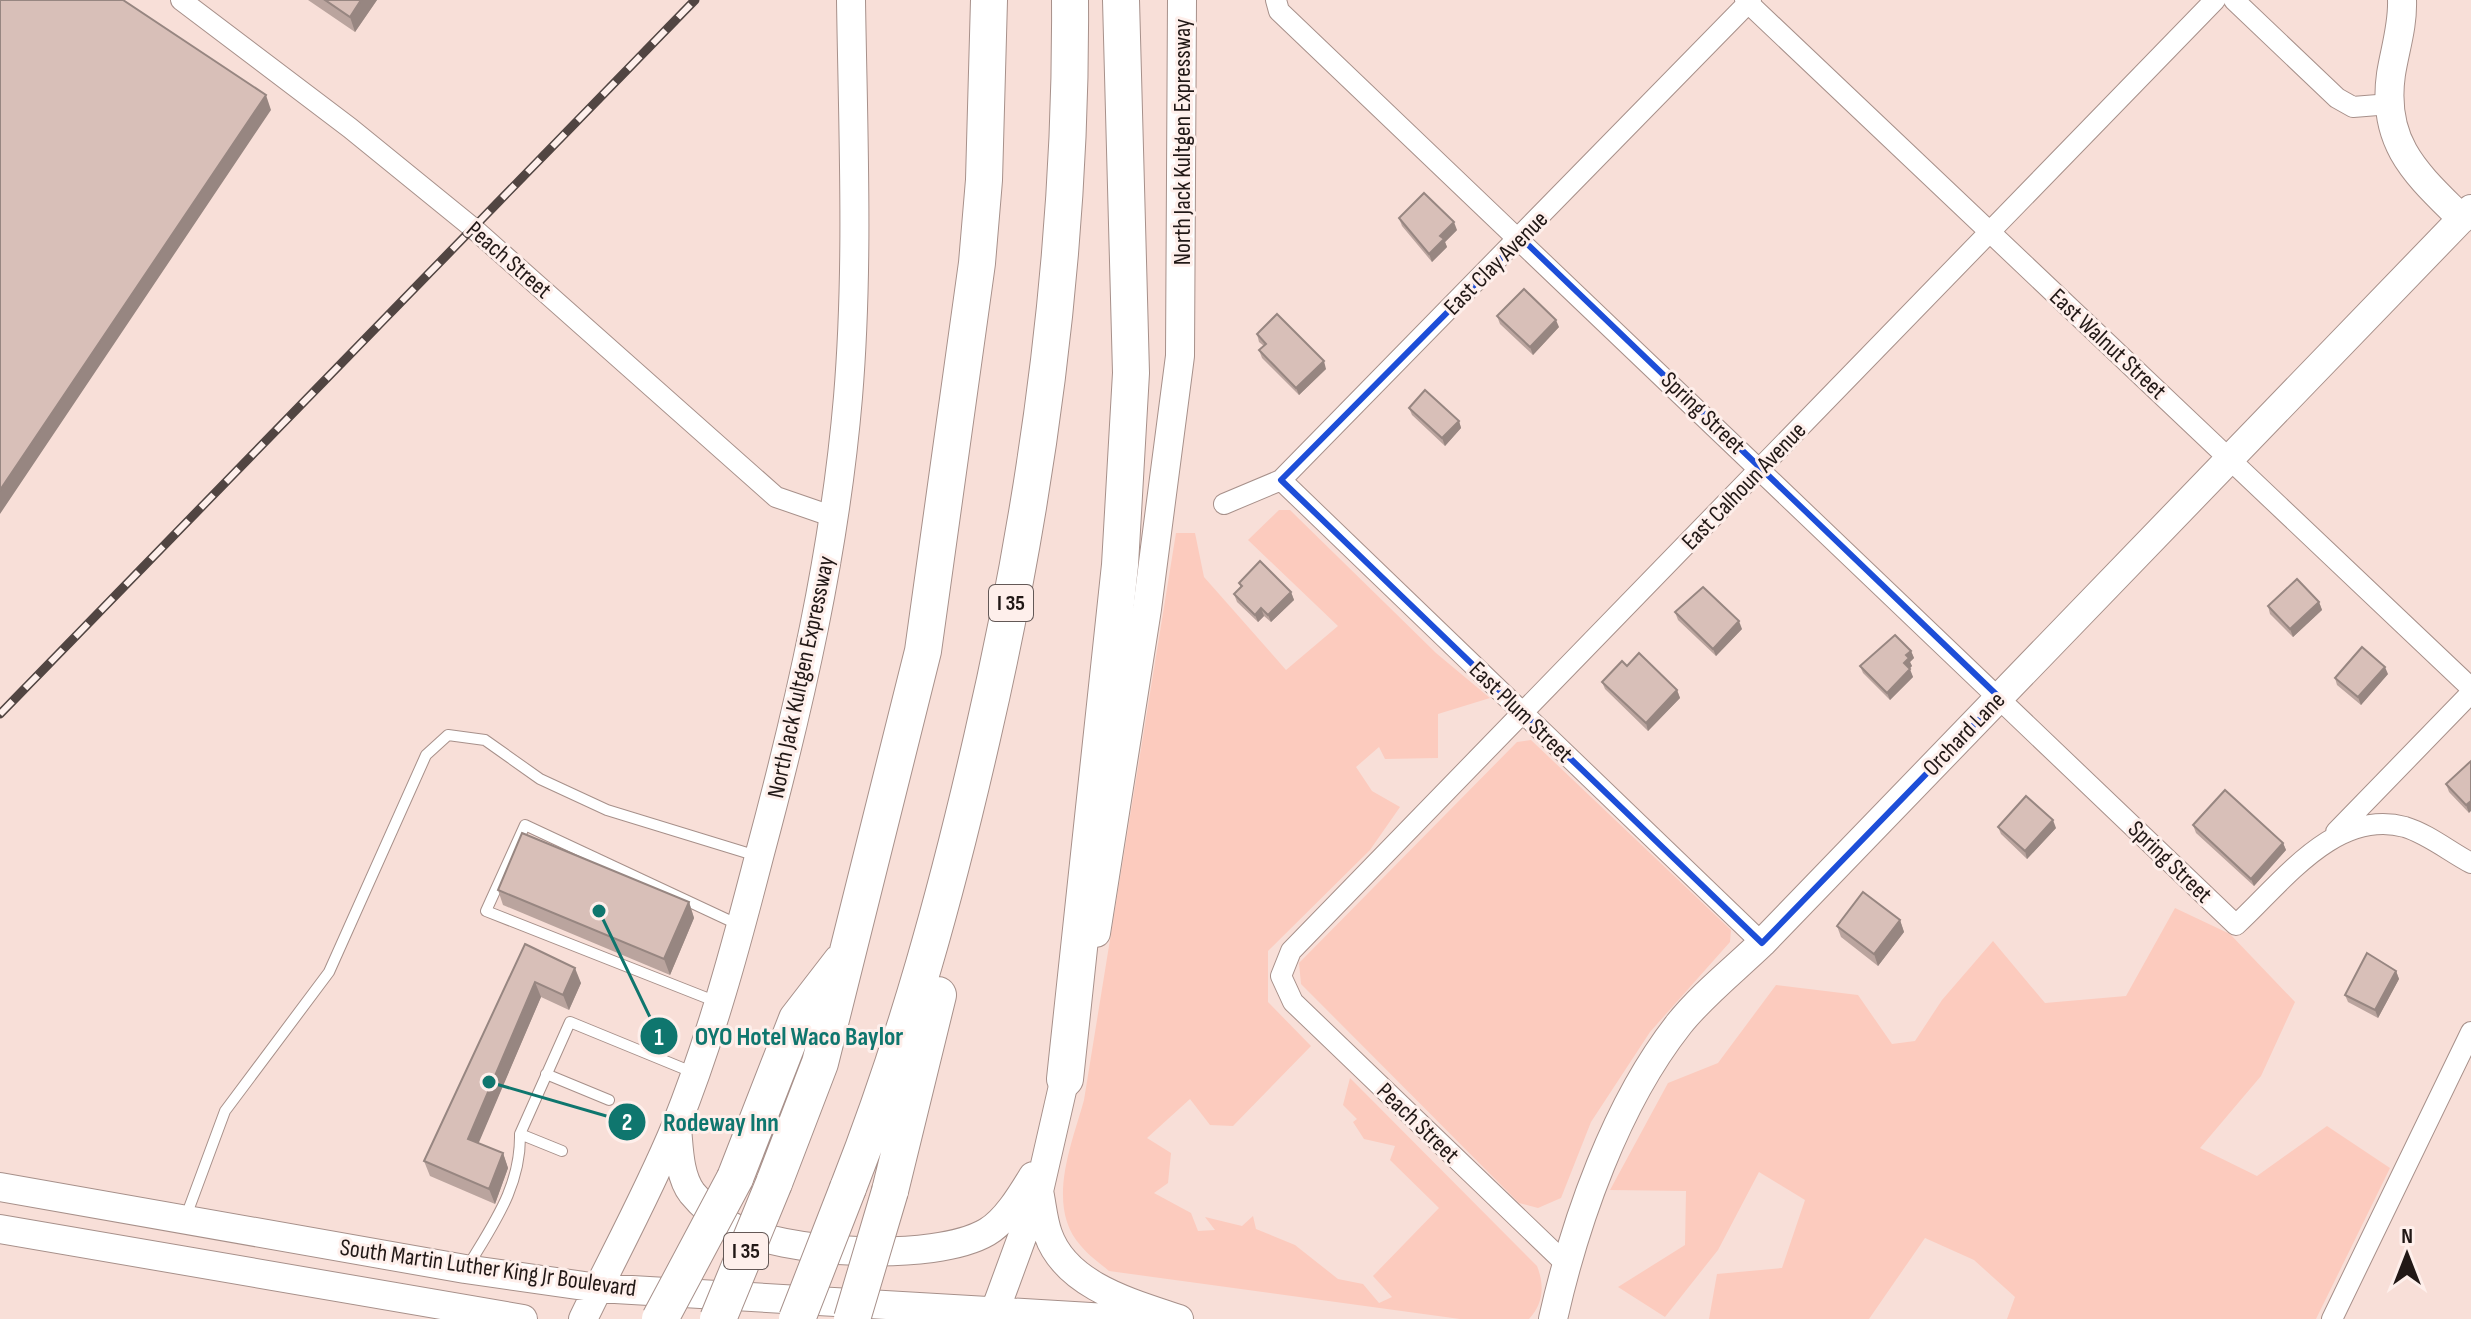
<svg xmlns="http://www.w3.org/2000/svg" width="2471" height="1319" font-family="'Sofia Sans Condensed',sans-serif">
<rect width="100%" height="100%" fill="#f8dfd8"/>
<path fill="#fccbbe" d="M1279,510H1290L1436,653L1490,698L1438,714V758L1385,759L1379,747L1356,767L1372,791L1400,807L1370,850L1268,951V1002L1311,1046L1233,1126L1210,1125L1190,1099L1147,1138L1171,1153L1168,1183L1154,1193L1191,1213L1198,1231L1215,1230L1205,1217L1242,1226L1253,1216L1256,1229L1295,1245L1338,1279L1363,1284L1379,1303L1392,1297L1373,1276L1439,1208L1390,1160L1395,1146L1364,1139L1353,1122L1357,1119L1343,1105L1350,1078L1537,1266C1545,1286 1543,1304 1529,1319H1460L1109,1271C1100,1263 1089,1256 1081,1246C1045,1206 1072,1144 1084,1100L1176,533H1195L1204,577L1286,670L1338,626L1248,540Z
M1531,740L1731,930L1730,942L1650,1032L1591,1122L1561,1198L1538,1208L1519,1203L1301,984L1299,963L1517,742Z
M2175,908L2230,934L2295,1002L2261,1076L2200,1148L2257,1176L2327,1126L2390,1168L2316,1319H2007L2015,1297L1974,1260L1925,1238L1869,1319H1709L1717,1274L1782,1268L1805,1200L1759,1172L1718,1250L1665,1317L1618,1287L1685,1245L1686,1191L1610,1190L1668,1083L1718,1063L1776,985L1858,995L1892,1044L1915,1041L1942,1000L1993,941L2045,1003L2126,996Z"/>
<g fill="none" stroke-linecap="round" stroke-linejoin="round">
<g stroke="#a7908a" stroke-width="12">
<path id="lane" d="M717,1002L486,911L525,825L739,925
M546,1074L609,1100
M562,1151L520,1134L570,1022L692,1072
M185,1219L225,1111L329,972L426,755L448,735L485,740L540,779L607,810L757,856
M467,1268C493,1224 521,1187 520,1134"/>
</g>
<g stroke="#a7908a" stroke-width="22">
<path id="street" d="M181,0L350,128L473,228L776,497L834,517
M1276,0L1279,11L2236,925C2282,883 2335,808 2405,827C2428,834 2450,852 2471,863
M1745,0L2471,688
M2234,0L2337,98L2353,107L2390,104
M1281,480L1762,943
M1224,504L1281,480L1751,0
M2336,832L2471,693
M1565,1263L1293,1002L1281,976L1291,951L2215,0
M2332,1319L2471,1032"/>
</g>
<g stroke="#a7908a" stroke-width="30">
<path id="secondary" d="M2402,0C2403,26 2395,49 2391,74C2381,145 2418,175 2462,219
M1096,933L1147,609L1180,356L1182,0
M677,1128C679,1148 679,1176 692,1193C701,1204 717,1219 729,1225C782,1254 934,1263 987,1232C1006,1221 1022,1194 1033,1176
M0,1187L465,1269L598,1288L1124,1319
M1039,1191C1042,1205 1043,1220 1048,1234C1066,1286 1132,1303 1179,1319
M0,1229L523,1319
M583,1319C614,1255 648,1193 675,1128C711,1039 736,946 760,853C800,704 835,551 848,397C859,265 853,132 851,0
M992,1319L1039,1191L1069,1060
M1553,1319C1575,1221 1616,1104 1679,1024C1702,995 1735,969 1762,943L2471,209"/>
</g>
<g stroke="#a7908a" stroke-width="38">
<path id="highway" d="M1065,1079L1120,565L1131,373L1121,0
M735,1178L797,1019L841,962
M774,1183L820,1063L923,651L977,263L984,180L989,0
M848,1188C906,1041 947,891 982,738C1038,496 1072,249 1070,0
M890,1191L938,995"/>
</g>
<use href="#lane" stroke="#fff" stroke-width="10"/>
<use href="#street" stroke="#fff" stroke-width="20"/>
<use href="#secondary" stroke="#fff" stroke-width="28"/>
<use href="#highway" stroke="#fff" stroke-width="36"/>
<g stroke="#514542" stroke-width="9">
<path id="rail" d="M0,714L695,0"/>
</g>
<use href="#rail" stroke="#feefeb" stroke-width="6" stroke-dasharray="18" stroke-linecap="butt"/>
<g stroke="#a7908a" stroke-width="38" stroke-linecap="butt">
<path id="highway-bridge" d="M660,1319L735,1178
M718,1319L774,1183
M797,1319L848,1188
M852,1319L890,1191"/>
</g>
<use href="#highway-bridge" stroke="#fff" stroke-width="36"/>
</g>
<path fill="#baa49e" d="M308,0H377L355,32Z
M1399,218L1457,230L1445,242L1447,247L1432,262L1402,226Z
M1497,316L1559,327L1533,355L1500,324Z
M1257,334L1326,369L1299,395L1262,358L1259,350L1264,346L1259,342Z
M1409,408L1459,421L1461,428L1445,446L1412,415Z
M1239,583L1291,592L1294,600L1271,622L1264,616L1258,622L1237,602L1234,594L1241,588Z
M2319,602L2322,610L2293,637L2270,614L2268,606Z
M1675,612L1742,629L1716,656L1678,620Z
M1911,651L1914,658L1910,662L1912,666L1909,669L1913,677L1890,700L1863,673L1860,666Z
M1627,666L1677,690L1680,698L1648,731L1605,689L1602,682Z
M2388,674L2361,705L2337,685L2335,678Z
M2471,761L2469,813L2449,792L2446,784Z
M2193,825L2283,843L2286,850L2254,886L2196,833Z
M1998,827L2056,828L2027,859L2001,834Z
M498,890L689,902L694,918L670,975L503,905Z
M1900,920L1904,932L1878,966L1841,937L1837,926Z
M525,944L581,983L569,1010L541,997L478,1143L503,1153L508,1168L495,1204L430,1176L424,1161Z
M2396,971L2399,979L2378,1018L2348,1002L2345,995Z"/>
<path fill="#978681" d="M361,0H377L355,32L350,17Z
M266,95L271,110L0,514V490Z
M1454,222L1457,230L1445,242L1447,247L1432,262L1429,254L1440,236Z
M1556,320L1559,327L1533,355L1530,347Z
M1324,361L1326,369L1299,395L1296,388Z
M1459,421L1461,428L1445,446L1442,438Z
M1291,592L1294,600L1271,622L1268,615Z
M2319,602L2322,610L2293,637L2290,629Z
M1261,608L1264,616L1258,622L1255,615Z
M1739,621L1742,629L1716,656L1713,649Z
M1911,651L1914,658L1910,662L1912,666L1907,671L1904,663L1906,655Z
M2385,667L2388,674L2361,705L2358,697Z
M1910,669L1913,677L1890,700L1887,693Z
M1677,690L1680,698L1648,731L1646,723Z
M2471,801V811L2469,813L2466,805Z
M2053,820L2056,828L2027,859L2025,851Z
M2283,843L2286,850L2254,886L2251,879Z
M689,902L694,918L670,975L664,959Z
M1900,920L1904,932L1878,966L1874,954Z
M575,968L581,983L569,1010L563,995Z
M2396,971L2399,979L2378,1018L2375,1010Z
M535,982L541,997L474,1154L468,1139Z
M503,1153L508,1168L495,1204L489,1189Z"/>
<path fill="#d8bfb8" stroke="#978681" stroke-width="2" d="M0,0H123L266,95L0,490Z
M325,0H361L350,17Z
M1424,193L1454,222L1440,236L1444,239L1429,254L1399,218Z
M1524,289L1556,320L1530,347L1497,316Z
M1277,314L1324,361L1296,388L1259,350L1266,344L1257,334Z
M1425,390L1459,421L1442,438L1409,408Z
M1260,561L1291,592L1268,615L1261,608L1255,615L1234,594L1242,586L1239,583Z
M2297,579L2319,602L2290,629L2268,606Z
M1703,587L1739,621L1713,649L1675,612Z
M1895,635L1911,651L1906,655L1909,658L1904,663L1910,669L1887,693L1860,666Z
M2362,647L2385,667L2358,697L2335,678Z
M1639,653L1677,690L1646,723L1602,682L1622,661L1627,666Z
M2471,761V801L2466,805L2446,784Z
M2225,790L2283,843L2251,879L2193,825Z
M2026,796L2053,820L2025,851L1998,827Z
M522,833L689,902L664,959L498,890Z
M1863,892L1900,920L1874,954L1837,926Z
M525,944L575,968L563,995L535,982L468,1139L503,1153L489,1189L424,1161Z
M2367,953L2396,971L2375,1010L2345,995Z"/>
<path fill="none" stroke="#1d4ed8" stroke-width="6" stroke-linejoin="round" d="M1521,238L2000,698L1762,943L1281,480Z"/>
<g text-anchor="middle" dominant-baseline="central" stroke-width="6" stroke-linejoin="round" paint-order="stroke">
<g fill="#feefeb" stroke="#635856" stroke-width="2">
<rect x="989" y="585" width="44" height="36" rx="6"/>
<rect x="724" y="1233" width="44" height="36" rx="6"/>
</g>
<g font-size="22" font-weight="bold" fill="#211816">
<text x="1011" y="603">I 35</text>
<text x="746" y="1251">I 35</text>
</g>
<g font-size="24" fill="#211816" stroke="#feefeb">
<text transform="translate(1182 142) rotate(-90)">North Jack Kultgen Expressway</text>
<text transform="translate(509 260) rotate(41)">Peach Street</text>
<text transform="translate(1496 263) rotate(-45)">East Clay Avenue</text>
<text transform="translate(2108 344) rotate(43)">East Walnut Street</text>
<text transform="translate(1703 413) rotate(44)">Spring Street</text>
<text transform="translate(1744 486) rotate(-46)">East Calhoun Avenue</text>
<text transform="translate(801 677) rotate(-78)">North Jack Kultgen Expressway</text>
<text transform="translate(1521 712) rotate(44)">East Plum Street</text>
<text transform="translate(1964 734) rotate(-46)">Orchard Lane</text>
<text transform="translate(2170 862) rotate(44)">Spring Street</text>
<text transform="translate(1418 1123) rotate(44)">Peach Street</text>
<text transform="translate(488 1268) rotate(8)">South Martin Luther King Jr Boulevard</text>
</g>
</g>
<path fill="none" stroke="#0f766e" stroke-width="3" d="M599 911L659 1036M489 1082L627 1122"/>
<g fill="#0f766e" stroke="#feefeb" stroke-width="3">
<circle cx="599" cy="911" r="8"/>
<circle cx="489" cy="1082" r="8"/>
<circle cx="659" cy="1036" r="20"/>
<circle cx="627" cy="1122" r="20"/>
</g>
<g font-size="24" text-anchor="middle" font-weight="bold" fill="#fff">
<text x="659" y="1045">1</text>
<text x="627" y="1130">2</text>
</g>
<g font-size="26" text-anchor="middle" font-weight="bold" fill="#0f766e" stroke="#feefeb" stroke-width="6" stroke-linejoin="round" paint-order="stroke">
<text x="799" y="1045">OYO Hotel Waco Baylor</text>
<text x="721" y="1131">Rodeway Inn</text>
</g>
<g transform="translate(2407 1255)" stroke="#feefeb" stroke-width="6" paint-order="stroke">
<path d="M0-6L14 30L0 20L-14 30Z" fill="#211816"/>
<text y="-12" font-size="22" font-weight="bold" text-anchor="middle" fill="#211816">N</text>
</g>
</svg>
